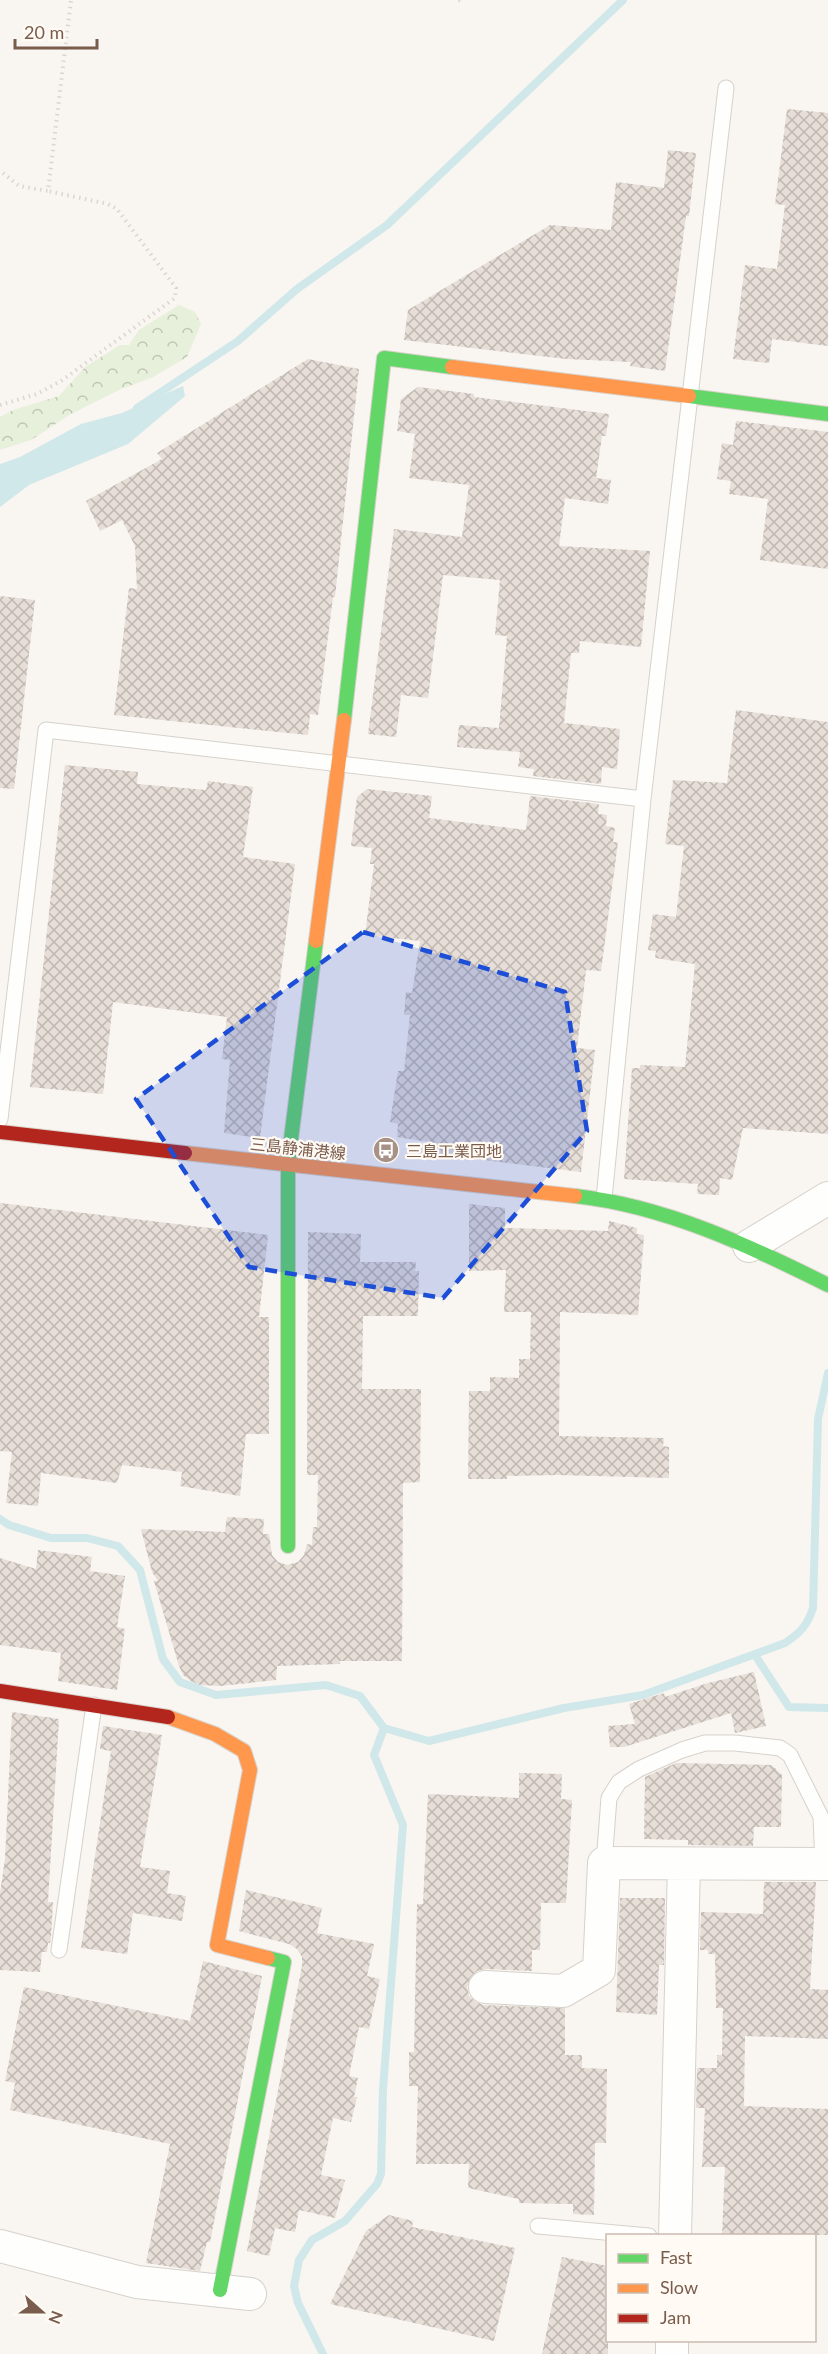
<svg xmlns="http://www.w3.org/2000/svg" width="828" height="2354" font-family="Lato,'Noto Sans JP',sans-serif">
<defs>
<pattern id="forest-crowns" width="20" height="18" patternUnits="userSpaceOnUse" patternTransform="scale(1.5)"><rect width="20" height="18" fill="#e7f0db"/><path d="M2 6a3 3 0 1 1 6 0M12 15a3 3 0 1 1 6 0" fill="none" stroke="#c0c6b4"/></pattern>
<pattern id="building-cross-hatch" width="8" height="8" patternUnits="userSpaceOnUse" patternTransform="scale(1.5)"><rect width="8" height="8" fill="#e6ded7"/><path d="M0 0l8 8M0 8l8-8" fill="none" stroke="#bfb7b1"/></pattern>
</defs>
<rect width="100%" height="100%" fill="#f9f5f0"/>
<path fill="url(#forest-crowns)" d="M179,305L195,312L201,324L187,357L153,377L119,390L71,414L31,440L0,450V417L13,410L59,396L85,367L120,345H129L139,330Z"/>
<path fill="#d0e8ea" d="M183,386L185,396L128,444L29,485L0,507V464L20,457L81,424L122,413Z"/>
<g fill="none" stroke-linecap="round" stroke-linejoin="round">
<path stroke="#d0e8ea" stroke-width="8" d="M137,408L238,341L297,289L387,225L623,0
M0,1519L9,1525L51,1538H87L118,1546L140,1570L163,1659L180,1682L216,1695L326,1685L360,1696L384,1728L429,1741L564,1708L643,1695L785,1643C800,1633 807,1626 813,1608L818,1419L828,1373
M755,1655L789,1707L828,1708
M323,2354L298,2303L294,2286L299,2260L312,2240L345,2221L377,2184L381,2174L383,2089L403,1825L374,1755L384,1728"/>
</g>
<path fill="url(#building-cross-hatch)" d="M787,109L828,113V346L772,339L769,363L733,359L745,265L777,269L785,205L775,204Z
M668,150L696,153L689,216H686L665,371L630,366L631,362L566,359L404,340L408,310L550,225L611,230L616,182L664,188Z
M308,359L359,369L335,597H333L318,715L310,714L308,735L114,715L129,588L137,589L135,546L122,520L100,531L86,501L162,459L157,453Z
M418,387L474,394V397L609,414L606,436H602L596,478L611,480L608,504L565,498L559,546L650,551L641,647L580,641L579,653H571L564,723L620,729L617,769L602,767L601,784L533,776L534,769L518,767L520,752L457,747L459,725L499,728L507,636L495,635L500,580L443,575L428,698L401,695L396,737L368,734L394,529L462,537L469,485L409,478L415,434L397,431L401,399Z
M736,421L828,432V569L760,560L768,499L729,494L731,481L717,479L722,443L733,445Z
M0,596L35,600L14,789L0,788Z
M736,710L828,722V1134L743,1128L732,1180L720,1178L719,1195L697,1194L698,1184L624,1179L632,1068H640V1065L685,1067L695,964L655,958L656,951L648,950L653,914L676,917L684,846L665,844L673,780L727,783Z
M65,765L138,772L137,784L206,790L208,781L253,787L243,857L295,864L260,1138L224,1133L230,1060L222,1059L227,1017L113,1002L103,1094L30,1087Z
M367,789L432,796L429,818L526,830L530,796L599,804L598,814L607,815L606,826L615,828L613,842H618L601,971L586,970L577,1048L595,1050L581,1172L428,1153L429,1142L397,1137L398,1124L390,1122L398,1071H404L410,1015H404L406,992L412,993L420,941L365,935L374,864H370L372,848L351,846L357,797Z
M0,1203L268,1235L259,1317H269V1434H246L240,1496L180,1486L182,1472L122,1465L117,1483L41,1473L38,1506L6,1503L12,1452L0,1451Z
M469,1204L505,1208V1228L608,1231L609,1221L637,1228V1234L644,1235L638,1315L560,1312L559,1436L664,1438L663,1446L669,1447V1478L558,1475L507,1476V1479H468L469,1391H490V1377L519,1378V1359H530L531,1312H504L506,1270L469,1271Z
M308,1232L361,1234L360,1262H416L415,1271H419L418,1316H363L362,1389H421L420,1482L403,1483L402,1661H340V1664L277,1666L276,1680L220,1686L200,1685L191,1681L183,1675L179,1666L154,1581H158L152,1572L141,1529L225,1532L227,1517L264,1519L263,1534H269L272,1555L278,1562L287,1565L298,1562L304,1555L307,1544L312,1545L313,1527H317L318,1475H307Z
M38,1550L92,1557L90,1571L125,1576L117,1627L125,1629L117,1690L58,1681L61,1653L0,1645V1558L36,1569Z
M754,1672L766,1726L735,1733L731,1713L624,1747H610L608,1726L635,1724L629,1704L664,1693L665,1697L708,1683Z
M12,1712L59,1719L48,1902H53L51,1937L50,1943H48L47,1952H42L40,1972L0,1970V1893L5,1859Z
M103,1726L162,1735L140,1867L170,1871L167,1893L186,1896L182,1921L133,1913L127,1954L81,1948L111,1751L100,1749Z
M676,1763L772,1765L782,1775L781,1827H754L753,1846L688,1845V1840L644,1839L645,1777Z
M519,1773L562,1774L561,1799L572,1800L566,1903H541L540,1950H532V1971L486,1969L477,1971L470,1978L467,1987L469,1996L476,2002L483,2005L565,2008V2055H582V2068L607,2069L606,2143H595L594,2215L573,2214V2204L519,2203V2199L468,2188L469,2164H416L418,2086H409V2052H414L417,1904H423L428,1794L519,1798Z
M764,1882H816L810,1989L828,1990V2039L745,2036L744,2106L828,2109V2235H722L725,2167H702L705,2108H696L697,2068H717V2055H722L723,2008H716L715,1954H708V1950H700L701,1912L763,1914Z
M246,1890L322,1908L317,1933L374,1944L367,1976L380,1979L369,2029L359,2027L349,2076L358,2078L354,2097H357L351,2122L333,2118L321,2175L345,2180L335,2218L299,2210L295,2232L275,2228L269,2256L247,2251L302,1966V1957L297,1949L289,1944L239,1931Z
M620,1898H665L664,1965H659L657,2015L616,2012Z
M203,1961L262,1976L210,2242H207L200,2271L146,2263L170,2144L10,2110L15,2083L5,2081L24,1987L190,2021Z
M389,2215L413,2221L412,2227L515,2248L494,2341L330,2304L366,2231Z
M562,2257L608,2266V2354H542Z"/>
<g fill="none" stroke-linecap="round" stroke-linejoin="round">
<g stroke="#d7d1cb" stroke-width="17">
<path id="lane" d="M0,1119L46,730L643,799
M604,1199L643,799L726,88
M604,1863L609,1798L619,1782L639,1769L682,1750L705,1743H735L780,1748L790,1755L821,1817L823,1864
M59,1950L94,1705
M538,2226L649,2236"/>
</g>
<g stroke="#d7d1cb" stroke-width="34">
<path id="street" d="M749,1246L828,1198
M485,1987L563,1991L599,1970L604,1863L828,1864
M675,2236L684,1864
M0,2246L137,2282L250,2294
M672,2354V2340"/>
</g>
<g stroke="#d9d2cb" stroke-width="16">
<path id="fast" d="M689,396L828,414
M344,720L384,358L452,367
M575,1196C665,1206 748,1245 828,1285
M288,1546V1163L316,941
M220,2290L284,1962L268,1958"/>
</g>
<g stroke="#d9d2cb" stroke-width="16">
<path id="slow" d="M452,367L689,396
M316,941L344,720
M185,1153L575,1196
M168,1717L215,1734L244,1751L250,1770L217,1945L268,1958"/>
</g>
<g stroke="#d9d2cb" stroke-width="16">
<path id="jam" d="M0,1132L185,1153
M0,1691L168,1717"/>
</g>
<path stroke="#dcd5d0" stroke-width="4" stroke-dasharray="1.5 4.5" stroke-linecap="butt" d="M459,0L463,3
M3,173L19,186L48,191L71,0
M0,405L37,394L61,381L175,298L176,288L117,209L108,204L48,191"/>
<use href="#lane" stroke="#fefefd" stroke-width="15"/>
<use href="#street" stroke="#fefefd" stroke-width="32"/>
<use href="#fast" stroke="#63d668" stroke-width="14"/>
<use href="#slow" stroke="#ff974d" stroke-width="14"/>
<use href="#jam" stroke="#b3261e" stroke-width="14"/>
</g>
<path fill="#1d4ed8" fill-opacity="0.2" stroke="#1d4ed8" stroke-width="4.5" stroke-dasharray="12 8" stroke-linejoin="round" d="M363,932L565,992L587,1131L443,1298L249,1267L136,1099Z"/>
<defs>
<g id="bus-disc" transform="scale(1.35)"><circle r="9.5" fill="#a69286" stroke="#fffaf3"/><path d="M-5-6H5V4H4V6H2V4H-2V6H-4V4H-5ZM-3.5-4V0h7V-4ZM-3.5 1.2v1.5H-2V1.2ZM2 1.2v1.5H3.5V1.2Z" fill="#fff"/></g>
</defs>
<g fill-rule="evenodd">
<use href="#bus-disc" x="386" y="1150"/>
</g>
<g text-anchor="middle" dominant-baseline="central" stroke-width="4.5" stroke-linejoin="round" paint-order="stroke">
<g font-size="16" fill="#7a5c4d" stroke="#fffaf3">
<text transform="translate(298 1148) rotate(6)">三島静浦港線</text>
</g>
<g font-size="16" fill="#7a5c4d" stroke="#fffaf3" text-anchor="start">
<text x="406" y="1150">三島工業団地</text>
</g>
</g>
<rect x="606" y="2234" width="210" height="108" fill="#fffaf3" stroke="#cabbb1" stroke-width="1.5"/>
<rect x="618" y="2254" width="30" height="9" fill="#63d668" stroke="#cabbb1" stroke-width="1.5"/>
<text x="660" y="2264" font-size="18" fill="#7a5c4d">Fast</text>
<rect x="618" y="2284" width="30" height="9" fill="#ff974d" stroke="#cabbb1" stroke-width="1.5"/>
<text x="660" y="2294" font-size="18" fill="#7a5c4d">Slow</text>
<rect x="618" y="2314" width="30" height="9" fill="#b3261e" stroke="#cabbb1" stroke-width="1.5"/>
<text x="660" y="2324" font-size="18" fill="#7a5c4d">Jam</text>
<g transform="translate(42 2312) rotate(111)" stroke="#fffaf3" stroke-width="4.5" paint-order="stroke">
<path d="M0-4.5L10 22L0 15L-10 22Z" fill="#7a5c4d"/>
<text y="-9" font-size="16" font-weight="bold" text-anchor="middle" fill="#7a5c4d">N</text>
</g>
<path d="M15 39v9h82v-9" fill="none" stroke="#7a5c4d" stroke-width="3"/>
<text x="24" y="39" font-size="18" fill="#7a5c4d" stroke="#fffaf3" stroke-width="4.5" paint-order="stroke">20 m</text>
</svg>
